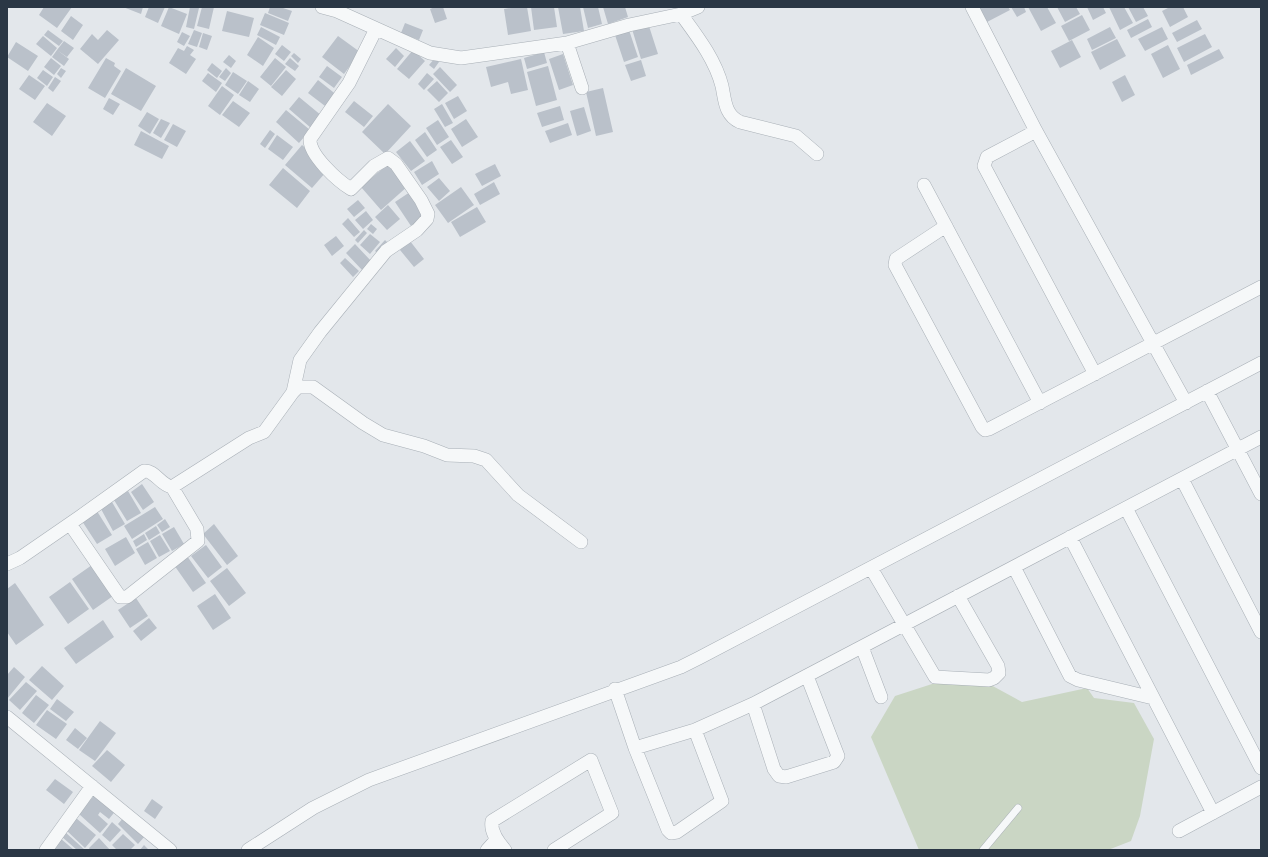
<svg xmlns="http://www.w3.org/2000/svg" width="1268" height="857" font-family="'Golos Text',sans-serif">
<rect width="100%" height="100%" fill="#e3e7eb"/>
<path fill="#cad6c4" d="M932,684H989L1022,702L1087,688L1094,698L1134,703L1154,739L1140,816L1131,841L1108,850H919L871,737L895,696Z"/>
<path fill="#bac1ca" d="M44,7H72L57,28L39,15Z
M123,7H143L141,14Z
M149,7H165L158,23L145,17Z
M169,7L187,14L179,34L161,26Z
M190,7L199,8L194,29L186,27Z
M202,7H214L209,29L197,26Z
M270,7H280L292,11L288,21L268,13Z
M435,7H443L447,19L435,23L430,9Z
M517,7H527L531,31L508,35L504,9Z
M531,7H554L557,27L534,30Z
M558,7H580L584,31L563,34Z
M583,7H598L602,24L588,28Z
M603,7H625L628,17L608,24Z
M979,7H1008L1010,10L987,22Z
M1011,7H1024L1026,12L1017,17Z
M1028,7H1047L1056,23L1041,31Z
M1057,7H1076L1080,14L1065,22Z
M1087,7H1103L1106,13L1093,20Z
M1109,7H1124L1133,23L1120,30Z
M1128,7H1143L1148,16L1136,22Z
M1170,7H1183L1188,17L1170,27L1162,11Z
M227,11L254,18L249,37L222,31Z
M265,13L289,23L284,35L260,25Z
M1082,15L1090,30L1069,41L1061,26Z
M71,16L83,25L73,40L61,31Z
M1148,19L1152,27L1131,38L1127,30Z
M1197,20L1202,29L1177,42L1172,33Z
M405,23L423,30L419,40L401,33Z
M648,23L658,54L641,59L632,29Z
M261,27L280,37L276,45L257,35Z
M1110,27L1116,38L1092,50L1087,39Z
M1162,27L1168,39L1145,51L1138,39Z
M48,30L63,41L59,46L44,35Z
M107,30L119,40L98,64L80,49L92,34L98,40Z
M194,30L202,33L197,47L188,44Z
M629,30L638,57L624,62L615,35Z
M182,32L190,36L184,46L177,42Z
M203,33L212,36L207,50L199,47Z
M1205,34L1212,47L1184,62L1177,48Z
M43,36L57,48L51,56L36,44Z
M338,36L360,52L344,74L322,57Z
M258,37L274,48L263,66L247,55Z
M1117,39L1126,56L1100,70L1091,52Z
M1072,40L1081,57L1060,68L1051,51Z
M64,41L74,48L67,57L57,50Z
M16,42L38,56L28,71L7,57Z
M282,45L291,52L284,61L275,54Z
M1168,45L1180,69L1163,78L1151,54Z
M187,46L194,50L190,55L196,59L186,74L169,63L178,48L184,51Z
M396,48L404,56L395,67L386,59Z
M1219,49L1224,58L1191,75L1187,65Z
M57,50L69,59L64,66L52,57Z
M413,50L425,61L409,79L397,69Z
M544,52L547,63L527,69L524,58Z
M294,53L301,59L298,63L291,56Z
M563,54L573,85L559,90L549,59Z
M229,55L236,61L231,68L223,62Z
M51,58L61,66L54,75L44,67Z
M106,58L115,63L114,66L121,71L105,98L88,88Z
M275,58L286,67L271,86L260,77Z
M290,58L299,66L295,71L285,64Z
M435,58L439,62L434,69L429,65Z
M521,59L528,90L511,94L508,82L491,87L486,67Z
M641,60L646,76L631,81L625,65Z
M212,63L222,71L217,78L207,70Z
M327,66L342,77L334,88L319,77Z
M548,66L557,100L536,106L527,72Z
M440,67L457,85L450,92L433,74Z
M61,68L66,71L61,78L57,74Z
M126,68L156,86L141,111L111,94Z
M226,68L231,73L225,81L219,77Z
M43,70L53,77L47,86L37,78Z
M286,70L296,79L282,96L271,87Z
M233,72L247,81L238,94L225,85Z
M208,73L222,83L216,92L202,81Z
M427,73L434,79L424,90L418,84Z
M29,75L45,86L35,100L19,89Z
M1125,75L1135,95L1122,102L1112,82Z
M55,77L61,81L53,92L48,88Z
M318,80L338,96L329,109L308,93Z
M248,81L259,89L250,102L239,95Z
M437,81L448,93L439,102L427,90Z
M222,86L234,95L220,115L208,106Z
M603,88L613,132L596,136L586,92Z
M458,96L467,111L454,119L445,103Z
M299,97L322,116L311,128L289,109Z
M109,98L120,104L113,115L103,109Z
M233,101L250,113L239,127L222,115Z
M354,101L373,116L364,127L345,112Z
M47,103L66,116L52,136L33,122Z
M388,104L411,126L385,154L362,132Z
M442,104L453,123L445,127L434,109Z
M560,106L564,120L542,127L537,113Z
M584,107L591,131L577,136L570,111Z
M286,110L310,130L299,143L276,122Z
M147,112L159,119L150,134L138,126Z
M161,119L170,123L161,138L153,133Z
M466,119L478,137L462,147L451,129Z
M438,120L449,137L437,145L426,128Z
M568,123L572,135L550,143L545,131Z
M173,124L186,131L177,147L164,140Z
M270,130L275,134L265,148L260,144Z
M141,131L169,146L162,159L134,145Z
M425,132L437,150L427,157L415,140Z
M277,135L293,147L283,160L268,149Z
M451,140L463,157L452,164L440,147Z
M410,141L425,161L411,171L396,152Z
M302,145L314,155L311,159L326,172L312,188L285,165Z
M432,161L439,174L422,185L414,172Z
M388,164L408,186L381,210L361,187Z
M495,164L501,176L482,186L475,174Z
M283,168L310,191L297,208L269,185Z
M439,178L450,191L439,201L427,187Z
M494,182L500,194L480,205L474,194Z
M461,187L474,205L448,223L435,205Z
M410,192L426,216L411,226L395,202Z
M358,200L365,208L354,217L347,209Z
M388,205L400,219L387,230L375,217Z
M477,207L486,222L460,237L451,222Z
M366,211L373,220L363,229L355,220Z
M348,218L360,232L354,237L342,224Z
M371,224L377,229L373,234L367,229Z
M364,230L367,233L358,243L355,240Z
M370,234L380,242L370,254L360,245Z
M336,236L344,246L332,256L324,245Z
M385,240L389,244L380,255L375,251Z
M410,241L424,259L414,267L400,250Z
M355,244L372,262L363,271L346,253Z
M345,258L359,271L353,277L340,263Z
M142,484L154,502L143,510L131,492Z
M128,491L141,513L127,521L114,500Z
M112,502L125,524L113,531L101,509Z
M155,507L163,519L132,539L124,526Z
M95,508L112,535L97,544L80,518Z
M165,519L170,527L162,532L157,525Z
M214,524L238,556L227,565L203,534Z
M156,526L160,533L149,540L145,533Z
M174,527L184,544L172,551L162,534Z
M144,534L147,540L136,547L133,541Z
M160,535L170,551L159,557L150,541Z
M126,537L135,553L115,566L105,549Z
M148,542L157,558L145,565L136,549Z
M206,545L222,567L208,578L191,556Z
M187,556L206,583L193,592L174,565Z
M92,565L113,596L93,610L72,579Z
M227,568L246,593L229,606L210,581Z
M70,582L89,609L68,624L49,597Z
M15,583L44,625L16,645L7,632V589Z
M215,594L231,618L213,630L197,606Z
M136,598L148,616L130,628L118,610Z
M149,618L157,628L141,641L133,631Z
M103,620L114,637L76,664L64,648Z
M42,666L64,686L52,700L29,680Z
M14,667L25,677L7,699V675Z
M26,682L37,691L20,710L9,700Z
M36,695L49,705L34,723L22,713Z
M57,699L74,712L66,721L50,709Z
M47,710L67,724L56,739L36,725Z
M100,721L116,733L95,761L79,750Z
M75,728L87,738L78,749L66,740Z
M107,750L125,765L111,782L92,766Z
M55,779L73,792L64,804L46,790Z
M96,793L117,809L109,819L100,812L98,815L108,824L100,833L79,814Z
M152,799L163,807L155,819L144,811Z
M124,817L145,836L138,844L118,824Z
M76,818L96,835L85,848L66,830Z
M112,822L121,830L110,842L102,835Z
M65,832L85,850H77L61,836Z
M123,834L135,845L130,850H117L112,845Z
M60,838L74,850H54Z
M99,838L110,850H90L89,848Z
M144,845L149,850H140Z"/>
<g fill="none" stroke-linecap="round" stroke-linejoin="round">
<g stroke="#a8afb6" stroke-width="8">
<path id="service" d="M983,850L1018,808"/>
</g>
<g stroke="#a8afb6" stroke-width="14">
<path id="minor" d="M322,7L337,11L430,53L461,58L567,43L629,25L681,14L698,7
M972,7L1036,131L1186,403
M681,14C697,36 715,59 722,86C725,101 725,115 740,122L796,136L817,154
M567,43L582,88
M1036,131L987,157L984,166L1095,374
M924,185L1040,403
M946,226L899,257L896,259L895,265L982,427L985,430L989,429L1261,287
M1207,391L1261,494
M293,392L300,360L320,332L386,251L417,230L427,219L428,214L421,200L396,164L388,158L374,166L351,189C338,181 309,155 310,139L349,83L376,29
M1182,479L1261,632
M1126,508L1261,768
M70,524L120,597H127L198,541L197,529L172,487
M1070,537L1213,813
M7,564L20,558L81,516L144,471C155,470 160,485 172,487L249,438L264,432L293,392L298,387H313L363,423L383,435L424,446L447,455L474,456L486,460L518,495L581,542
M1014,567L1070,676L1078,680L1153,698
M871,568L935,677L989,680L994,678L999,673L998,666L958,596
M862,647L881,697
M615,689L635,748L668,830L671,833L677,832L722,801L695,730
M753,704L774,769L779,776L786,777L834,762L838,756L807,676
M7,717L170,850
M635,748L695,730L753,704L1261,437
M1179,831L1261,787
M46,850L92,786
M248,850L313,808L369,780L681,667L699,658L1261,363
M487,850L496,840
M505,850C498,842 490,832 492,821L591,760L612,813L554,850"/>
</g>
<use href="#service" stroke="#f6f8f9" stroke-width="7"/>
<use href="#minor" stroke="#f6f8f9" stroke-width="13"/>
</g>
<rect width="1268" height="857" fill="none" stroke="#2a3745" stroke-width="16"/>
</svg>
